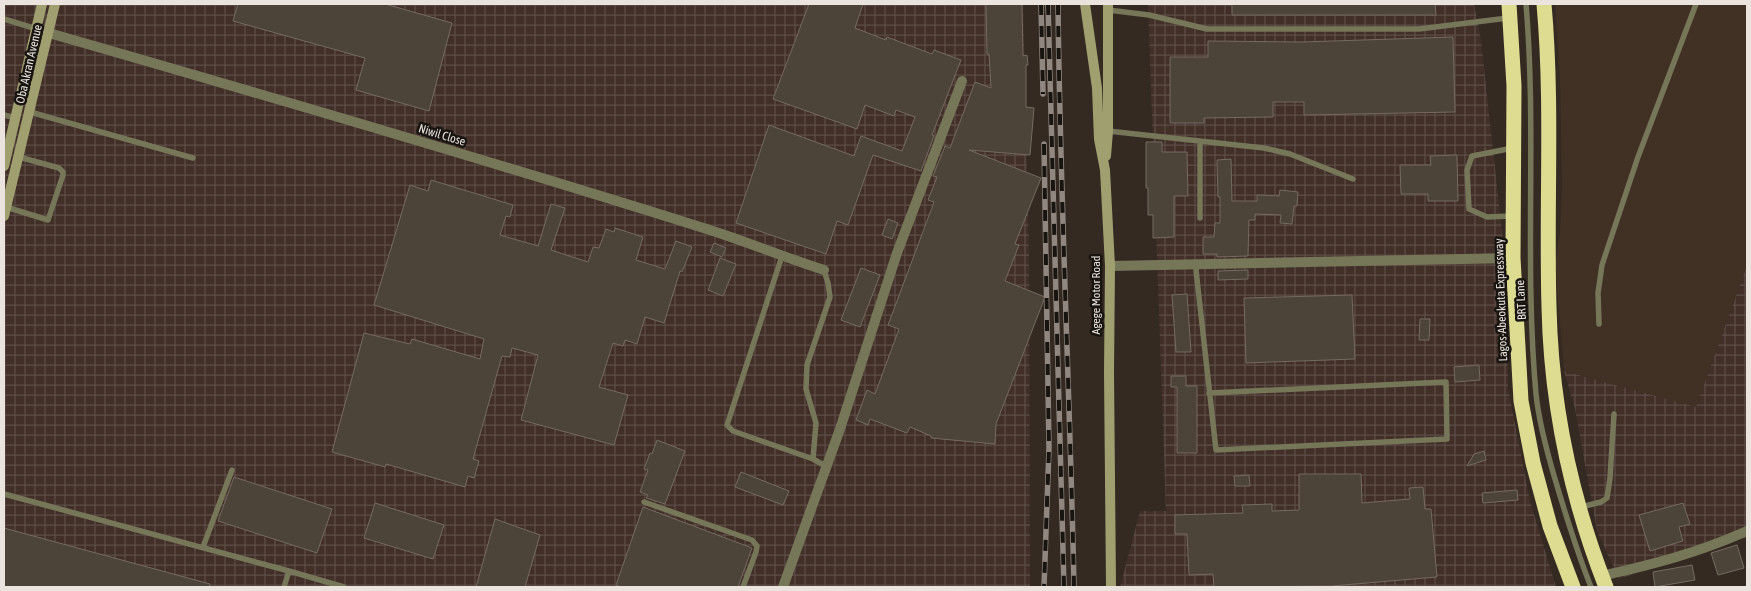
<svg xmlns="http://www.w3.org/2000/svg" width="1751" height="591" font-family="'Asap Condensed',sans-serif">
<defs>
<pattern id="industrial-grid" width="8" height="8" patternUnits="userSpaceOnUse" patternTransform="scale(1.25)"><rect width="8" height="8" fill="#412f28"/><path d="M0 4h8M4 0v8" fill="none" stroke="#5d4d47"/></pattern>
</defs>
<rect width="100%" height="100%" fill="#342a22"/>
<path fill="url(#industrial-grid)" d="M4,4H1023L1029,248L1030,587H4Z
M1148,4H1474L1481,40L1503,241L1507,314L1508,388L1530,501L1556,587H1120L1140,511H1166Z
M1747,265V537L1619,579L1597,531L1575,409L1564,371L1696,406Z"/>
<path fill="#403124" d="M1555,4H1747V265L1696,407L1564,371L1555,264L1560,233L1562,187L1560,77Z"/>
<path fill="#4c4339" stroke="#756b60" d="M238,4H385L452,23L429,111L356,90L365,58L233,21Z
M809,4H863L855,28L886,40L887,37L932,54L934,50L961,60L932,135L934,136L921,171L873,155L848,225L837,221L826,254L736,223L769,125L854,156L861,136L902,151L915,117L896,110L894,116L865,105L857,129L773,99Z
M986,4H1022L1023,56L1027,55L1028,65H1026V107L1034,108L1030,155L969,150L1041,178L1015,244L1019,245L1005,281L1045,297L996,424L995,444L931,438V436L910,427L907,433L870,419L868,425L856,420L867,390L875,394L899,329L888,325L934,202L928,200L937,177L933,176L945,146L950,148L975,82L991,88L989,54H987Z
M1232,4H1435L1436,15H1232Z
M1453,37L1455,112L1304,115V102H1273V117L1204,118V123H1170V57H1208V41L1302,42Z
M1146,142H1162V152H1187L1188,196H1174V237L1153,238V215H1148V188H1146Z
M1457,155L1458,201H1428V194H1401L1400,165H1431L1430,156Z
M1231,159L1232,201H1257V195L1279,196L1280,190L1298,192L1297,206H1294L1292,224L1280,223L1281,215L1255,214V220H1249L1248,256L1217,257V254H1203V237H1214L1215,223H1220V197H1218L1217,160Z
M431,180L513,205L510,217L506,216L500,235L538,246L551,204L565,208L551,250L588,262L593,247L599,248L606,229L614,232L615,228L643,237L636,260L665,269L676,241L692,247L682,272L680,271L664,323L645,317L637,344L625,340L623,346L613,343L599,387L628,395L614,445L521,420L538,355L512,348L510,357L502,356L473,459L479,461L474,478L468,476L465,487L386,464L385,467L332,452L364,333L410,344L412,339L480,359L484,339L374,305L410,185L428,191Z
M888,219L898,223L892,239L882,235Z
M714,243L726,248L722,257L710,252Z
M720,258L736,264L723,296L708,290Z
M861,268L880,275L860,327L841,320Z
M1248,270V279L1218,280V271Z
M1187,294L1191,352H1176L1172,295Z
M1352,295L1355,359L1246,363L1244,298Z
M1420,319H1430L1429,340H1419Z
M1479,365L1480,380L1455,382L1454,367Z
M1171,376H1186V386H1197V453H1177V387H1171Z
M657,440L685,451L665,504L646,498L648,495L640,492L648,470L644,469L650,453L652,454Z
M1484,451L1486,460L1467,466L1474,454Z
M741,472L789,491L783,505L735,487Z
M1299,474H1361L1362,503L1410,499L1409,488L1423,487L1425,509H1431L1437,577L1332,586L1214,587L1213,574L1189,575L1187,534H1175V515L1243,513L1242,505L1272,504V511L1299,510Z
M1249,475L1250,486H1235L1234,476Z
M234,477L332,509L317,553L218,521Z
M1517,490L1518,500L1483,503L1482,493Z
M375,503L444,525L433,559L364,538Z
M1683,503L1690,524L1679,527L1683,541L1650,551L1639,515Z
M643,507L752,548L738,587H621L616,585Z
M495,519L540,535L525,587H476Z
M4,528L210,584L209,587H4Z
M1737,545L1744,568L1718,575L1711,553Z
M1692,565L1695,580L1655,587L1653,572Z"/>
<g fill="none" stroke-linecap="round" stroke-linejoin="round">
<path stroke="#767658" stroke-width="5.5" d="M1526,4C1537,133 1524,264 1536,394C1539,423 1547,452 1555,479C1566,516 1577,552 1591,587
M1108,10L1149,15L1207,29H1419L1508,18
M4,19L37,29
M30,112L193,158
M4,115L16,118
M1108,131L1264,148L1290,154L1353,179
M6,207L48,220L63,175V172L59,168L19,157
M1511,216L1487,217L1469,209L1467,170L1472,156L1513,148
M1200,218V141
M782,256L727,425L733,431L813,459L827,467
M1197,265L1196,270L1216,450L1447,439L1446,382L1209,393
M1599,324L1598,293L1602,265L1638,157L1696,4
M813,459L816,423L806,389L807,365L830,297L828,283L824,270
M4,494L289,571L344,587
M644,502L752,540L757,546L756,552L743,587
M1581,507L1601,502L1607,498L1610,478L1614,414
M203,547L232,470
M284,587L289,571"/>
<path stroke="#767658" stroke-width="10" d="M49,33C265,95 480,158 694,225C738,238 780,256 824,270
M1110,266L1513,258
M1601,576C1655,564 1697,553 1747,531
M783,587L840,429L897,253L962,81"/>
<path stroke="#a09f70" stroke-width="10" d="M1085,4L1097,88L1099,139L1105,170L1110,266L1109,372L1111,587
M1106,156L1108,131V4
M4,166L42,4
M4,216L55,4"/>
<path stroke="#dddc91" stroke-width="15" d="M1509,4L1514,86L1513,258L1521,401L1533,463L1550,526L1573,587
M1544,4C1553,104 1546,206 1549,307C1551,402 1571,498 1606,587"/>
<g stroke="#8f8780" stroke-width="5.5">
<path id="rail" d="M1041,4L1043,94
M1048,4L1064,587
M1058,4C1060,198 1070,393 1074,587
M1044,144L1049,448L1044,587"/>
</g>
<use href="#rail" stroke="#181410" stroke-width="4" stroke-dasharray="11" stroke-linecap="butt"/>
</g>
<g text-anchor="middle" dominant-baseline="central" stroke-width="5" stroke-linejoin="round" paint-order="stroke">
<g font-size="12" fill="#eae3de" stroke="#181410">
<text transform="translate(29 64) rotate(-77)">Oba Akran Avenue</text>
<text transform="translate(442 135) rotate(17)">Niwil Close</text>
<text transform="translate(1096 295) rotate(-90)">Agege Motor Road</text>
<text transform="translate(1501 300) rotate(-92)">Lagos-Abeokuta Expressway</text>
<text transform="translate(1521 300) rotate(-93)">BRT Lane</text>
</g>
</g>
<rect width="1751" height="591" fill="none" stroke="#eae3de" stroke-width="10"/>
</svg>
